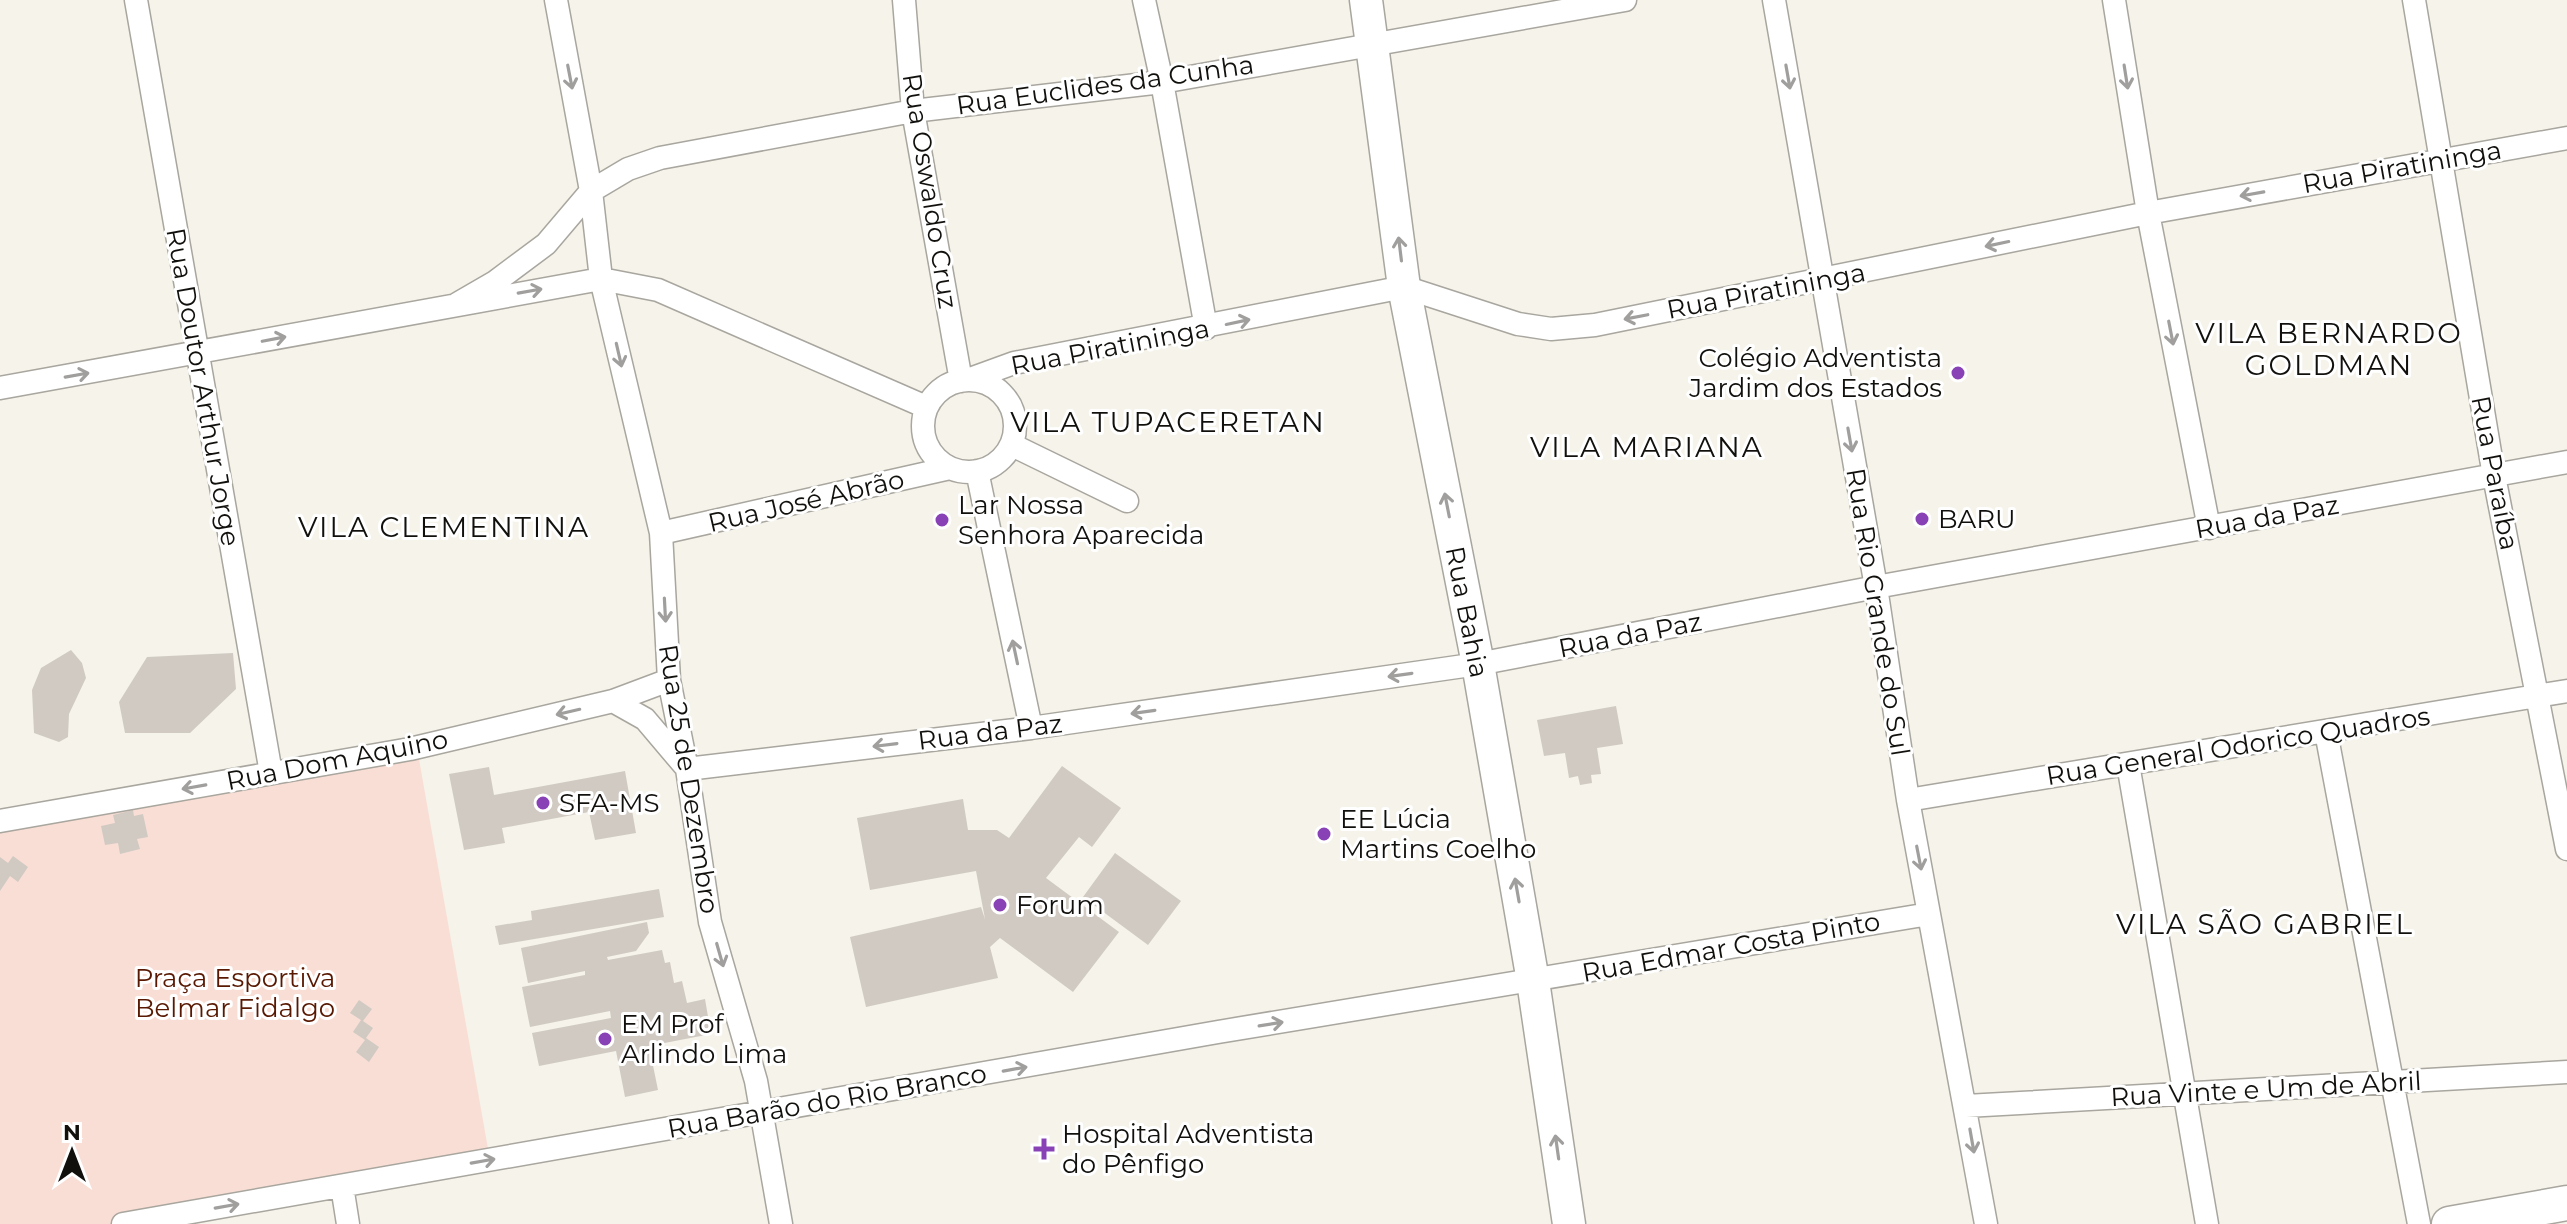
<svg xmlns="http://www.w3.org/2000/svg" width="2567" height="1224" font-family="Montserrat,sans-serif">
<rect width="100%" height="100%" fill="#f5f3ea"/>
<path fill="#f9ded5" d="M417,748L490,1160L123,1224H0V821Z"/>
<path fill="#d0cac3" d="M71,650L82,663L86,678L69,714L68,737L59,742L34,733L32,690L41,668Z
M233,653L236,689L190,733H125L119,702L147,657Z
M1616,706L1623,744L1597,748L1601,774L1591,775L1592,783L1580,785L1578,776L1569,778L1565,753L1544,756L1537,720Z
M1062,766L1121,808L1092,847L1079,837L1046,878L1119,932L1073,992L1000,938L990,947L998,978L866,1007L850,937L981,907L985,919L976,871L870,890L857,818L963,799L968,830H997L1009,838Z
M489,767L494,795L625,771L636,833L595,840L589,812L502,828L505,843L464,850L449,774Z
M133,810L134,816L143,814L148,837L137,839L140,849L120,854L118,843L105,845L101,826L115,823L113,815Z
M1115,853L1181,901L1148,945L1083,897Z
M13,856L28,867L18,882L10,876L0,891V857L8,863Z
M659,889L664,917L499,945L495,926L532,920L531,911Z
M647,922L649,933L636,951L607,957L608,960L662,950L665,963L670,962L674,983L682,981L687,1003L705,999L711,1034L649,1046L658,1090L625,1097L616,1051L539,1066L532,1033L611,1018L610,1011L530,1027L522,987L585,975V971L528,983L521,948Z
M359,1000L372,1009L363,1021L373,1028L366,1038L379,1047L369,1062L356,1052L365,1040L353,1032L361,1020L350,1013Z"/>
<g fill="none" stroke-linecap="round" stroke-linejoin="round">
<g stroke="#a8a69e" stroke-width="25">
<path id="street" d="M136,0L271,773
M556,0L591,191L601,279L661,533L669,680L687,769L710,922L756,1081L781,1224
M904,0L913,111L961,381
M1144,0L1162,82L1206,328
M1774,0L1876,587L1908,800L1986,1224
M2114,0L2148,213L2209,528
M2414,0L2494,476L2567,849
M457,304L495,282L546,244L591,191L628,169L660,158L913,111L1162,82L1625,0
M970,379L1014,363L1404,287L1518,324L1551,329L1595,325L2148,213L2567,138
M923 426a46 46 0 1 1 92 0a46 46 0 1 1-92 0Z
M0,388L601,279L658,290L926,407
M1012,445L1127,501
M977,471L1031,728
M661,533L950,468
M613,701L645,719L684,765
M2326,732L2419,1224
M2128,764L2207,1224
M687,769L1031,728L1478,664L1876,587L2567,462
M1908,800L2567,691
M0,821L410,749L613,701L669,680
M1966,1106L2567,1072
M342,1186L348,1224
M123,1224L1218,1032L1929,914"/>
</g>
<g stroke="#a8a69e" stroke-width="35">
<path id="secondary" d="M1366,0L1404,287L1478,664L1533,981L1569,1224"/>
</g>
<g stroke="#a8a69e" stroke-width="37">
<path id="primary" d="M2449,1224L2567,1203"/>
</g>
<use href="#street" stroke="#fff" stroke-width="22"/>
<use href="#secondary" stroke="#fff" stroke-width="32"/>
<use href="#primary" stroke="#fff" stroke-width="34"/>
</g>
<defs><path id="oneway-shaft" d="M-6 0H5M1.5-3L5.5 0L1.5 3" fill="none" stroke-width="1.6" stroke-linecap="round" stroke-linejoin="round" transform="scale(2)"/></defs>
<g stroke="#a09f9e">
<use href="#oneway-shaft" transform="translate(570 77) rotate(79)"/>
<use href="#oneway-shaft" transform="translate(1788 77) rotate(80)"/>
<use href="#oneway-shaft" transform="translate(2126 77) rotate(81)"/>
<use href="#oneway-shaft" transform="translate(2252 194) rotate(170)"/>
<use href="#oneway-shaft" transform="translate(1997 244) rotate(168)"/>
<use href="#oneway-shaft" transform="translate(1400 249) rotate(-97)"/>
<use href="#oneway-shaft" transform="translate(530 291) rotate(-10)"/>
<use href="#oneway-shaft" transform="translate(1636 317) rotate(169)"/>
<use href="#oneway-shaft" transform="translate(1238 322) rotate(-12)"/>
<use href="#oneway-shaft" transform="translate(2171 333) rotate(79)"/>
<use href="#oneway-shaft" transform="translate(274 339) rotate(-11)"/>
<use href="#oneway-shaft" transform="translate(619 355) rotate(77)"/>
<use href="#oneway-shaft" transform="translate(77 375) rotate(-10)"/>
<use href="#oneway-shaft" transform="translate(1850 440) rotate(80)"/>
<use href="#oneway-shaft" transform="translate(1447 505) rotate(-101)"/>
<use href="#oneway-shaft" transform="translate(665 610) rotate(87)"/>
<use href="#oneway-shaft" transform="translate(1015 652) rotate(-102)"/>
<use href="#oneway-shaft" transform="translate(1400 675) rotate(172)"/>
<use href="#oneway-shaft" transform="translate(568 712) rotate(167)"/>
<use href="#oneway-shaft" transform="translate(1143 712) rotate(172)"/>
<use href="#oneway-shaft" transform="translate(885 745) rotate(173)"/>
<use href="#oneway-shaft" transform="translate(194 787) rotate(170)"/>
<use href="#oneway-shaft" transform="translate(1919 858) rotate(79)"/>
<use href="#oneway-shaft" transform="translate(1517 890) rotate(-100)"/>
<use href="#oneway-shaft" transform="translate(720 955) rotate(74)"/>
<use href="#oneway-shaft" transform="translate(1271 1024) rotate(-9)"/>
<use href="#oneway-shaft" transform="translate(1015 1069) rotate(-10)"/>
<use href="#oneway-shaft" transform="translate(1972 1141) rotate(80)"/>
<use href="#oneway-shaft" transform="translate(1557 1147) rotate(-98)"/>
<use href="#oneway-shaft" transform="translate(483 1161) rotate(-10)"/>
<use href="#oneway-shaft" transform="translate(227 1206) rotate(-10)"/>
</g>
<g fill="#8842b6" stroke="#fff" stroke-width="3">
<circle cx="1958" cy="373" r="8"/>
<circle cx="1922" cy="519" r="8"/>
<circle cx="942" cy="520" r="8"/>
<circle cx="543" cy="803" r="8"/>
<circle cx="1324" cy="834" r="8"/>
<circle cx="1000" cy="905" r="8"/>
<circle cx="605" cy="1039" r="8"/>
<path d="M1040 1137h8v8h8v8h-8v8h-8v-8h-8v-8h8z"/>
</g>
<g text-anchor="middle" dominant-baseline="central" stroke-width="6" stroke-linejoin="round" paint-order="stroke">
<g font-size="26" fill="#11100d" stroke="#fff">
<text transform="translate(1105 85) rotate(-8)">Rua Euclides da Cunha</text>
<text transform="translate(2402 167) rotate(-10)">Rua Piratininga</text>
<text transform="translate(930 191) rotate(81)">Rua Oswaldo Cruz</text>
<text transform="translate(1766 291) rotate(-11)">Rua Piratininga</text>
<text transform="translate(1110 347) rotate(-11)">Rua Piratininga</text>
<text transform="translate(203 387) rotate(80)">Rua Doutor Arthur Jorge</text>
<text transform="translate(2495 473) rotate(79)">Rua Paraíba</text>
<text transform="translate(806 501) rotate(-13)">Rua José Abrão</text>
<text transform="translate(2267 517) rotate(-10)">Rua da Paz</text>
<text transform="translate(1467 612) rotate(79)">Rua Bahia</text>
<text transform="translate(1878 612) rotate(81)">Rua Rio Grande do Sul</text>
<text transform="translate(1630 635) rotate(-11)">Rua da Paz</text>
<text transform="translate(990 732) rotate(-7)">Rua da Paz</text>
<text transform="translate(2238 746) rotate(-9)">Rua General Odorico Quadros</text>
<text transform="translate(337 760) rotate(-11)">Rua Dom Aquino</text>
<text transform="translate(689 779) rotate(81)">Rua 25 de Dezembro</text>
<text transform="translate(1731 947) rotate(-10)">Rua Edmar Costa Pinto</text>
<text transform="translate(2266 1089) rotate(-3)">Rua Vinte e Um de Abril</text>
<text transform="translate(827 1101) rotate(-10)">Rua Barão do Rio Branco</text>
</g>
<g font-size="26" fill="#11100d" stroke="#fff" text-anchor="start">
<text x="1942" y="358" text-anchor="end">Colégio Adventista<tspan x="1942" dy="30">Jardim dos Estados</tspan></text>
<text x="958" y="505">Lar Nossa<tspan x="958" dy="30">Senhora Aparecida</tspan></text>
<text x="1938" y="519">BARU</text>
<text x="559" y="803">SFA-MS</text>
<text x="1340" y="819">EE Lúcia<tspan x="1340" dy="30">Martins Coelho</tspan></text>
<text x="1016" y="905">Forum</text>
<text x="621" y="1024">EM Prof<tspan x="621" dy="30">Arlindo Lima</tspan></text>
<text x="1062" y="1134">Hospital Adventista<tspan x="1062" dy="30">do Pênfigo</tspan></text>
</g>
<g font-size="26" fill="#581802" stroke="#fff">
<text x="235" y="978">Praça Esportiva<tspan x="235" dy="30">Belmar Fidalgo</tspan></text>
</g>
<g font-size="28" letter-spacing="2" fill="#11100d" stroke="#fff">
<text x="2329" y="333">VILA BERNARDO<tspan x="2329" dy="32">GOLDMAN</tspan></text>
<text x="1168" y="422">VILA TUPACERETAN</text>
<text x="1647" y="447">VILA MARIANA</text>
<text x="444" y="527">VILA CLEMENTINA</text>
<text x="2265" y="924">VILA SÃO GABRIEL</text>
</g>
</g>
<g transform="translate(72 1152)" stroke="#ffffff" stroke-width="6" paint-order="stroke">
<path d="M0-6L14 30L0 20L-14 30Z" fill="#11100d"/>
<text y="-12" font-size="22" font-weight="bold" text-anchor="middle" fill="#11100d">N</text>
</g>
</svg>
